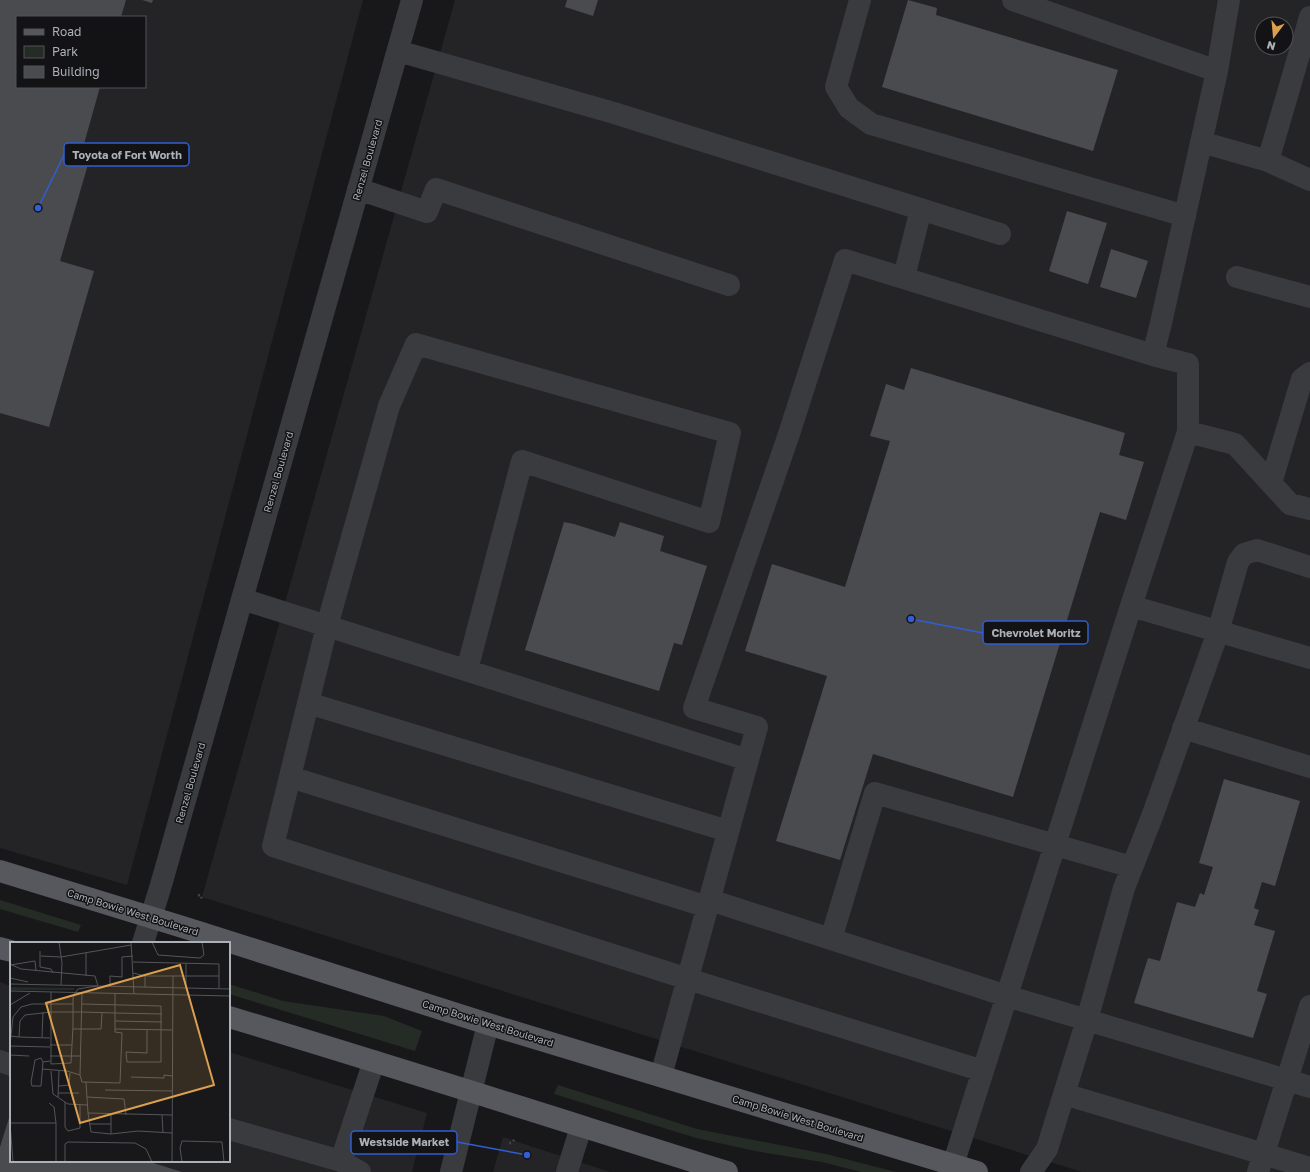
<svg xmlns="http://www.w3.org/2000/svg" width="1310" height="1172" font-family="'Golos Text',sans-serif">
<rect width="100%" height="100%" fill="#18181a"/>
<path fill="#242427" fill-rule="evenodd" d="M0,0H363L127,885L0,848ZM17,17H145V87H17Z
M455,0H1310V1172H1082L202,897ZM1262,24H1286V48H1262Z
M0,982L11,986V1161H229V1052L427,1113L412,1172H0Z
M503,1137L610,1172H493Z"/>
<path fill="#252b25" d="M0,900L81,925L78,932L0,909Z
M229,984L283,1001L384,1016L422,1031L415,1051L229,994Z
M558,1085L697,1129L826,1154L896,1172H861L822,1162L755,1151L696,1138L554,1094Z"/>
<path fill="#4a4b4f" d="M0,0H126L121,17H17V87H100L82,151L91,154L60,261L94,271L49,427L0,413Z
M142,0H153L152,3Z
M567,0H598L593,16L565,7Z
M908,0L937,8L936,15L1118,70L1093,151L882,87Z
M1067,211L1107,223L1088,284L1049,271Z
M1111,249L1148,261L1136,298L1100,287Z
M911,368L1125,433L1119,455L1144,462L1126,520L1100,512L1013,797L873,754L840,860L776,841L827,676L745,651L772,564L845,587L890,441L870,436L886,384L904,390Z
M564,522L574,524L615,537L620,522L664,536L660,551L707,566L682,645L674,643L659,691L525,650Z
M1224,779L1300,801L1275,886L1262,882L1254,908L1259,910L1254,925L1275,931L1257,991L1267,994L1253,1038L1134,1003L1148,958L1160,961L1177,902L1195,907L1200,893L1204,895L1213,867L1199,863Z
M9,1118L11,1119V1161H147L182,1172H0V1147Z"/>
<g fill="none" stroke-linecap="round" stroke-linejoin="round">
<path stroke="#404245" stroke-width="2.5" stroke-dasharray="2 3" stroke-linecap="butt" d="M198,895L202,896L201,899
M509,1143H512L515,1138"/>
<path stroke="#3a3b3e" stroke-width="22" d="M860,0L836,87L849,108L871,124L1185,216
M1013,0L1217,71L1161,323L1153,355
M398,51L614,113L1000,234
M1217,71L1229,0
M1201,142L1268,161L1310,180
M1268,161L1310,17
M358,189L427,212L436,189L729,285
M904,277L921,209
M1237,277L1310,297
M1188,432L1235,444L1290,504L1310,509
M1271,483L1302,379L1310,373
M242,599L748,760
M1131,606L1310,658
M467,670L522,461L709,522L730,433L416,344L389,406L327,626L273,846L688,979L983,1071
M308,703L728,831
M1183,728L1310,767
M290,777L708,907
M710,900L1007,996L1287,1080L1310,1006
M831,939L875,793L1132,867
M143,943L161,885L412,0
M0,1061L11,1065
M661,1076L757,727L694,708L788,437L845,260L1153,355L1188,364V432L1131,606L953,1165
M1064,1094L1310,1168
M229,1129L341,1161L374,1061
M341,1161L360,1172
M451,1172L488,1024
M567,1172L581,1127
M1031,1172L1047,1149L1087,1020L1124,888L1153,814L1218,632L1238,562L1244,554L1257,550L1310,567
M1258,1172L1287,1080L1310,1087"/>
<path stroke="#56585d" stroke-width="22" d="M0,871L189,929L488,1024L977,1172
M0,948L11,951
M229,1017C396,1067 561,1120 727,1172"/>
</g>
<g text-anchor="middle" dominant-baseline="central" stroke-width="3" stroke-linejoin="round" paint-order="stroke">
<g font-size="10" fill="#acb1b8" stroke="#131315">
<text transform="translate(367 160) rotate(-74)">Renzel Boulevard</text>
<text transform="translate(278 472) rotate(-74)">Renzel Boulevard</text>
<text transform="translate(190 783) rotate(-74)">Renzel Boulevard</text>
<text transform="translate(133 912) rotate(17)">Camp Bowie West Boulevard</text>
<text transform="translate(488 1023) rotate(17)">Camp Bowie West Boulevard</text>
<text transform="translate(798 1118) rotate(17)">Camp Bowie West Boulevard</text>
</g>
</g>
<g transform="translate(10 942)">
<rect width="220" height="220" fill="#18181a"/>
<path d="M0,45L64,46V48H0Z" fill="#252b25"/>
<path fill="none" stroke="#535559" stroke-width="1" d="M49,0L52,21L51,43M121,0L124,52M142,0L148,13L190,16L194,13L192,0M30,9V25L41,27L43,31M31,14L51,15L121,3M123,20L209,22V46M176,21V46M0,22L11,27L85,34L88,44M0,23L25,19L26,29M123,31L135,34M76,34V11M0,36L18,40M0,42L220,47M100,44V34L112,35V15L123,14M135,45V34H209M0,49L220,54M65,51L63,56V85L61,121L41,122V70H72L105,71M65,51L68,47L87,44M72,51L70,133L72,140L110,141L112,91L105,90V52M72,62L151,64V120H117L116,110L137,111V88M0,63L20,51M105,71L152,72M105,79L152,80M63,87H91L92,71M105,87L162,88M0,94L9,95L10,79L15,73L41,70V50M9,95L40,96M32,95L33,70M0,103L3,75L11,65L22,62H63M40,103H62M0,104L40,105M0,113L19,114M40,114H71M33,120L31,116L25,118L21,140L22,144H31L33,120L40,119M32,127L57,129L70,133M41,129L43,152L58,162L77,163M121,135L154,136V133L162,134M76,140L78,171L162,173M49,144L59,143L60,131M95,148L162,149M48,151H69M48,155L49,129M77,155L114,157L116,173M55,160V185L58,189L70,186V163M39,161L44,165L46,181V220M78,171L81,190L101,192M101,172V192L128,189L162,191M152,173L153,191M0,181H46M0,181L3,220M79,182H101M55,220V202L58,200L125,201L136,207L142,220M162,220L163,34M172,220L170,206L172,199L212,200L214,220"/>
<path fill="#dba04f" fill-opacity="0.15" stroke="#dba04f" stroke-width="2" d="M170,23L204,143L70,181L36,61Z"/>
<rect width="220" height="220" fill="none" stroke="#acb1b8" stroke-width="2"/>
</g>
<path fill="none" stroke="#325dd3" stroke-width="1.5" d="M38 208L64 155M911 619L983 633M527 1155L457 1142"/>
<g fill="#325dd3" stroke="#131315" stroke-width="1.5">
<circle cx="38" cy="208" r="4"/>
<circle cx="911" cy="619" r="4"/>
<circle cx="527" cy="1155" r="4"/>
</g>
<g fill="#131315" stroke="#325dd3" stroke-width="1.5">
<rect x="64" y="143" width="125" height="23" rx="4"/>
<rect x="983" y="621" width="105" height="23" rx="4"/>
<rect x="351" y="1131" width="106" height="23" rx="4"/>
</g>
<g font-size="11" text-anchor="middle" font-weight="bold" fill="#acb1b8">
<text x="127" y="159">Toyota of Fort Worth</text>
<text x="1036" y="637">Chevrolet Moritz</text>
<text x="404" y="1146">Westside Market</text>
</g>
<rect x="16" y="16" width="130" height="72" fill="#131315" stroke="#505256"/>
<rect x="24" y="29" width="20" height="6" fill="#56585d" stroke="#505256"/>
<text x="52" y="36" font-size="12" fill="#acb1b8">Road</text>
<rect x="24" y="46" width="20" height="12" fill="#252b25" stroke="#505256"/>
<text x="52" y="56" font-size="12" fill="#acb1b8">Park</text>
<rect x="24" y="66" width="20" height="12" fill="#4a4b4f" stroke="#505256"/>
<text x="52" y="76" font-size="12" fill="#acb1b8">Building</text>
<g transform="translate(1274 36) rotate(196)"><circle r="19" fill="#131315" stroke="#505256"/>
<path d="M0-3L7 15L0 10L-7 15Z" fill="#dba04f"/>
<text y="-6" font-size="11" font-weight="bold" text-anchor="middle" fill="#acb1b8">N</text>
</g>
</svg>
